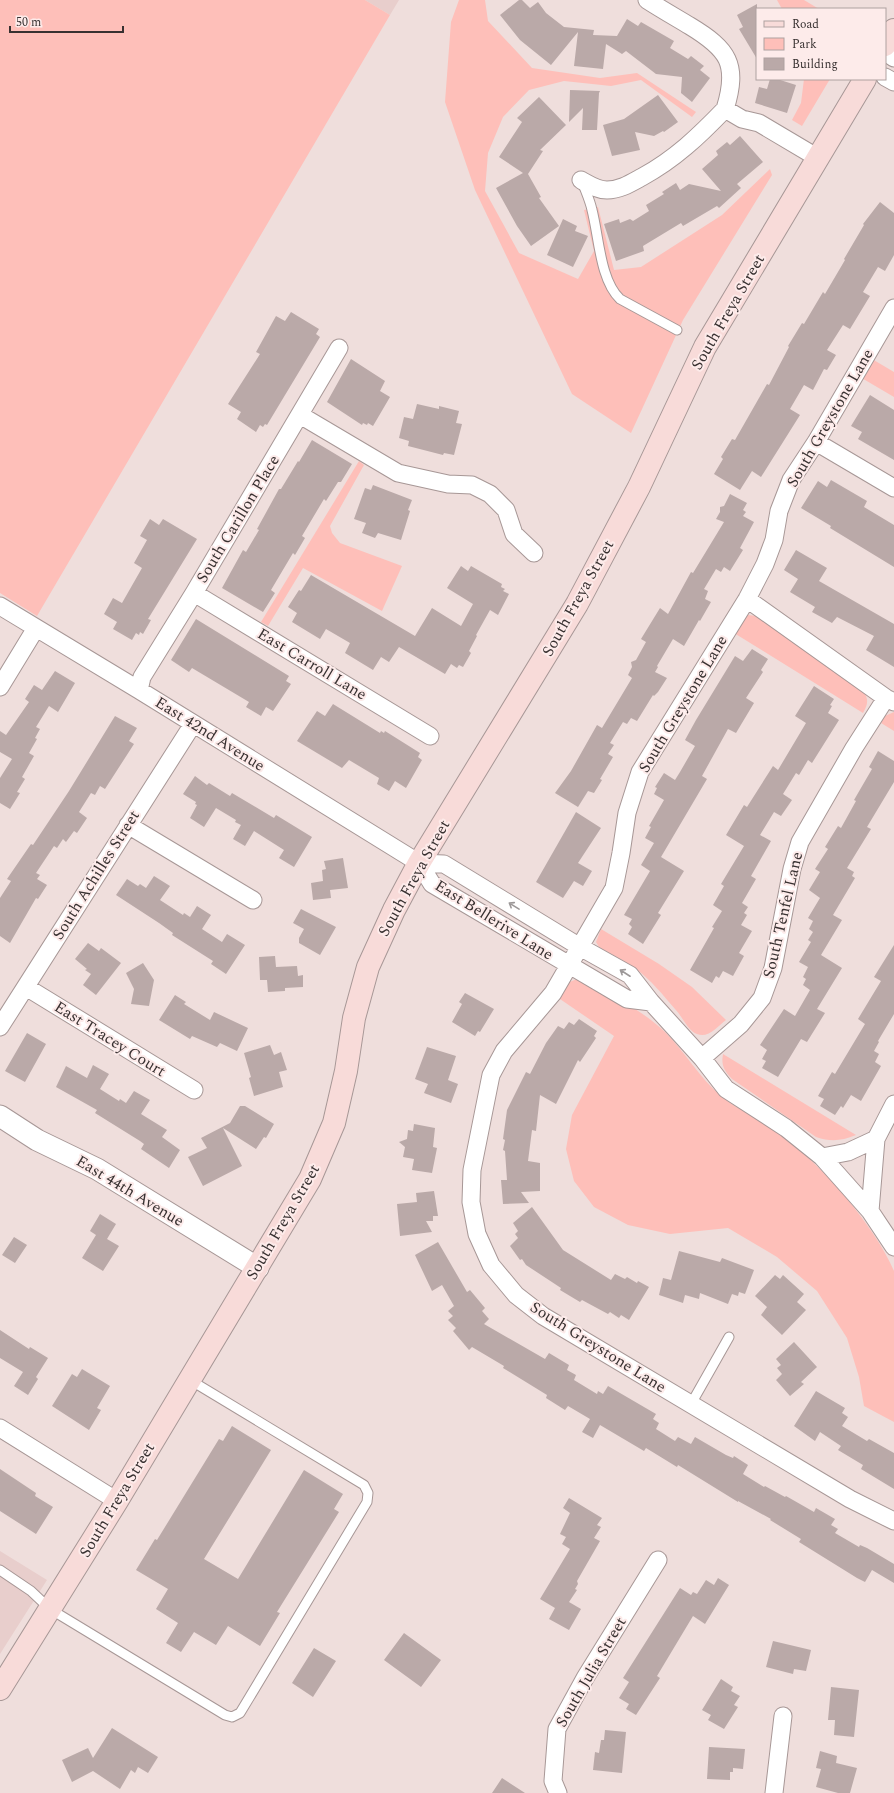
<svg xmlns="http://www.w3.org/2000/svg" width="894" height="1793" font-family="Spectral,serif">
<rect width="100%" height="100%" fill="#efdedc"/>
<path fill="#e8cecc" d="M365,0H399L390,15Z
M0,1551L47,1580L0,1654Z"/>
<path fill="#febfb9" d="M0,0H365L390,15L37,616L0,593Z
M459,0H485L488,21L532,68L600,78L637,73L696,112L692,117L641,80L611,86L564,81L529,90L503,117L488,153L485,191L519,253L578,279L594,251L584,210L598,207L614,270L641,267L722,215L770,169L772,175L683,320L631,433L572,394L475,190L445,102L451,22Z
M777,0H804L819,9H782Z
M804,79H830L802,126L792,120L801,103Z
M872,359L894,372V397L860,377Z
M359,461L364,465L330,526L332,533L340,543L402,566L382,611L303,568L268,626L261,622Z
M748,615L757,616L863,691C869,699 868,704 863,713L734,633L741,619Z
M894,712V731L881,723L885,716Z
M601,929L659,964L692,987L726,1020C718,1026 708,1039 697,1034C688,1031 682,1016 675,1009C663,995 651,980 636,969C625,961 611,954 599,947L596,942Z
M577,979H582C610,995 643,1010 666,1033C685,1052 699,1077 720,1095C738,1111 762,1119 781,1134C821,1165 874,1224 894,1271V1422L864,1406L859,1377L847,1338L817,1291L777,1257L728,1228L670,1234L628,1225L594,1207L574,1181L566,1149L572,1115L614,1036L557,997L567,983Z
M723,1054L856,1135C841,1141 831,1142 816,1137L732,1079C724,1071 721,1065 723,1054Z"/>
<path fill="#baa9a8" d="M519,0H522L530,8L538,2L546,13L564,27L594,30L593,35L617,36L627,19L638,26L641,22L674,41L670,48L688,59L691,56L704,66L700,70L710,78L692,102L681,93L682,77L656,74L626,51L622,54L606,44L603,69L574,66L578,32L551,65L520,40L500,15Z
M757,4V59L739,29L743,27L737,15Z
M770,79H777L796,85L787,113L755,103L759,87L767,89Z
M570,90L600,91L599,93L597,130H582L583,108L569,122Z
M658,95L678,122L664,132L663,131L654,136L635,132L640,150L612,156L603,125L624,119Z
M539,97L566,125L540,150L543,151L528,174L541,197L539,198L559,226L531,246L517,226L496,188L523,173L499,157L522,122L517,118Z
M740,136L763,162L737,184L741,188L719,208L717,206L683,226L681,223L643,246L644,251L616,261L604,224L619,219L620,223L630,219L633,221L649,211L646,205L664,194L662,192L676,183L680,190L689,184L721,191L702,169L718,155L716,151L727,142L730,145Z
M880,202L894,213V255L885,271L878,267L863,292L870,296L850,329L843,325L827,350L836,355L827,370L824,369L813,390L804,385L790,409L800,415L761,477L752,471L740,490L714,474L723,459L721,457L732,439L735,440L767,384L769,385L789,347L788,346L802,323L804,324L823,292L825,294L845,260L844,259L864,225L863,224Z
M563,219L577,226L575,231L588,236L573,267L547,255Z
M291,312L319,329L316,334L320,337L267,425L265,424L263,427L260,425L256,432L237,419L241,412L228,404L260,354L256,352L276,316L285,321Z
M351,359L385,381L380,391L390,397L373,426L368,423L367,425L363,423L362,425L327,402Z
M870,395L894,410V460L858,439L862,432L851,426Z
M417,404L439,409V406L459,411L456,423L462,424L454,455L444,453L443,455L408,446L409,441L399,438L404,417L413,419Z
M312,440L352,464L341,482H338L326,501L324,499L302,536L305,538L295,555L293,553L271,590L275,593L263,612L222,588L243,550L246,552L259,530L257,529L279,489H281L298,461L299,462Z
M831,480L867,501L864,507L894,525V567L830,528L831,526L801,508L818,481L827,487Z
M373,485L412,500L408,510L410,511L401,540L378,533L375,538L362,533L366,523L354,519L365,488L371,490Z
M730,494L747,503L743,510L746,512L743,516L754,522L740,548L743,550L730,571L724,567L721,572L716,569L704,589L708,591L705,599L711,602L700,621L699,620L684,646L673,639L657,666L658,667L655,672L667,678L658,692L654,696L653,695L637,721L631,718L627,724L623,722L610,743L614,745L608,754L613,757L600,779L602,780L594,793L588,791L578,807L555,793L571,771L597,725L602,728L632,678L628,675L632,667L631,662L636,660L646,642L641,639L660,608L668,614L691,572L693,573L724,522L716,519L720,512V507L724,506Z
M150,519L159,525L163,519L197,539L148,619L151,620L143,634L140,632L139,635L136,633L132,640L113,629L117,622L104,614L113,598L122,603L142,568L134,563L147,540L140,536Z
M796,550L827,568L819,581L894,624V667L866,650L874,636L837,617L832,623L812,612L815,607L790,592L798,579L784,570Z
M461,566L468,571L471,566L502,584L501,587L505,589L503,591L509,594L498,615L490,610L476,635L477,636L469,651L471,653L463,667L459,665L457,668L451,664L445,674L399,647L389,662L381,657L373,670L345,653L350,643L326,629L320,639L292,622L297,613L288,607L299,590L301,591L311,575L415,636L432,608L461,626L473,604L447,588Z
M196,619L289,676L286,681L291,684L273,711L266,707L261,716L246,707L249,702L192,668L189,672L171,660Z
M752,649L768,659L761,670L763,672L746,698L754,703L736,733L728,729L702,776L707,779L661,857L684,871L658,913L661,915L643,944L628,934L632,927L629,924L632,919L624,915L650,871L641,865L654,843L645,838L651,827L649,826L664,800L654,794L657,788L655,787L664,773L675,780L680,772L695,746L685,740L696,720L735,656L743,661Z
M55,671L75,683L58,712L49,706L36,727L40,729L35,738L37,739L29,753L34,756L22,777L25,779L17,792L20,793L10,809L0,803V778L12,759L0,752V731L6,735L29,702L25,699L34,685L42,690Z
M814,686L834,699L830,705L832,706L828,713L839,720L812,763L808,760L799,775L796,773L783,794L792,800L781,816L774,812L760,835L771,841L751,876L756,879L742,903L748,907L744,913L747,915L741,925L752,931L739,953L744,956L733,976L723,971L719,978L716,976L712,983L690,970L714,928L712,927L722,911L713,905L724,886L721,884L744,846L726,835L744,805L747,807L773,766L778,770L806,723L795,716Z
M333,704L380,733L381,731L384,733L385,731L420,753L418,757L422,760L406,788L395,781L389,791L377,784L379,778L349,760L342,768L297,741L317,711L325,716Z
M115,716L137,728L129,741L134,744L105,789L100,786L95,795L91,793L79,812L87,818L77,833L74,831L66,842L63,839L57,848L54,846L36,873L40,875L37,879L47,885L38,899L36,898L10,943L0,936V898L11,881L7,879L31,844L33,845L69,791Z
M878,751L894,761V782L867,827L871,829L847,868L854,872L852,876L855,878L833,915L842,920L821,955L842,968L817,1009L825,1013L807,1042L801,1039L778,1077L762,1068L766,1061L762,1059L767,1050L760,1045L784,1009L795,1016L810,990L803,985L806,979L803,977L808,967L799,962L811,942L808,940L813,932L809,929L813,921L808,918L820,898L809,890L820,872L815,869L828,849L825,847L838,826L841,828L856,801L854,800L872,769L869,767Z
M195,776L207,785L209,783L230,796L232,793L274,818L276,815L312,837L294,867L279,858L284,850L254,831L245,846L233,839L241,825L235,822L236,820L216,808L204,827L190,818L197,805L195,804L196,802L183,794Z
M576,812L601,828L578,863L592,871L583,886L574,881L563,898L536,882Z
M343,858L348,888L330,890L331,898L313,900L311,883L323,881L322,870L326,869L324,861Z
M154,876L170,886L160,900L183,915L184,913L190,917L197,906L211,915L202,929L222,942L227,934L245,945L226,974L211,964L213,961L172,935L173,933L159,923L116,895L127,879L138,886L140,884L146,888Z
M301,909L336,927L320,955L299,943V938L304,929L293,923Z
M88,943L99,951L101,948L121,963L96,995L83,985L91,974L85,970L87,969L75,959Z
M894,945V1014L878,1041L879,1042L874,1051L879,1054L875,1062L881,1066L861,1101L851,1095L843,1108L841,1106L835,1115L820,1106L824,1099L818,1096L832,1072L835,1074L865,1024L858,1019L881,981L874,977Z
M275,956L276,967L297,966L298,976L303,975V987L285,988V991L268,992L267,980H260L259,957Z
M143,963L154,980L149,1006L131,1004L134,989L126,973Z
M465,993L494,1009L480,1032L478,1031L475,1036L452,1022L462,1004L459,1002Z
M175,995L186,1002L184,1004L210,1020L214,1012L248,1028L237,1051L220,1043L217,1047L192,1036L190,1039L159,1020Z
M579,1019L597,1031L594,1036L596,1038L580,1062L578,1060L556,1104L540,1095L536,1131L532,1130L528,1161L540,1163V1191L521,1192L529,1203L503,1204L501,1180H507L505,1151L503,1150L505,1140L503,1139L507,1110L526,1072L530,1074L546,1043L558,1026L564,1029L569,1022L574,1025Z
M27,1033L46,1044L25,1082L5,1071Z
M270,1045L274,1055L281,1052L287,1070L279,1072L283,1087L254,1096L249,1078L251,1077L244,1053Z
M427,1047L456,1056L448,1080L458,1084L451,1103L424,1093L428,1084L415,1079Z
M93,1065L109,1074L100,1089L119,1101L120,1099L126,1103L134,1091L150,1100L141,1114L167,1130L162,1137L180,1150L169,1168L141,1149L144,1144L140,1141L95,1113L97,1110L56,1087L66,1066L87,1078Z
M240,1106H245L274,1124L266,1138L264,1137L256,1149L223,1128L242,1166L203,1186L188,1157L207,1148L201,1138L230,1123Z
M414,1124L435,1128L433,1147L437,1148L432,1173L412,1170L414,1159L403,1157L405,1147L399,1142L407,1139L408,1130L413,1131Z
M434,1191L438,1216H433V1221H426L432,1232L400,1236L397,1204L417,1202L416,1193Z
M532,1207L563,1250L611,1280L615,1274L625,1279L627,1277L637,1283L638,1281L649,1287L629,1320L621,1315L619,1318L610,1312L608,1314L582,1300L580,1302L560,1290L561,1288L526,1265L522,1259L520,1260L510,1246L518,1238L515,1234L518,1231L513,1223Z
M100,1214L116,1224L107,1239L119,1246L103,1271L82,1258L96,1235L90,1231Z
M14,1237L27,1245L15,1263L2,1255Z
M438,1242L467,1292L470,1290L485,1308L482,1311L489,1319L484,1324L545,1359L549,1353L569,1365L567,1370L576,1375L574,1380L597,1394L598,1391L603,1394L608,1386L656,1414L653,1419L659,1423L656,1429L675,1441L678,1437L691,1444L695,1437L726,1455L733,1458L734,1456L748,1465L743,1474L764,1487L765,1486L785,1497L786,1496L814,1512L816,1508L835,1519L831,1525L838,1529L835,1533L859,1547L860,1545L867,1548L894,1564V1583L872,1570L865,1582L857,1578L799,1542L801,1539L770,1520L771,1519L738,1501V1502L678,1465L677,1467L646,1448L644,1451L600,1425L593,1438L582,1432L590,1419L568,1406L565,1410L546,1398L547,1395L503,1368L504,1366L472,1347L469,1350L453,1331L456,1328L448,1320L453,1316L448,1311L454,1306L442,1285L432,1291L415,1255Z
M679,1251L720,1262L722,1258L754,1270L745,1294L739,1292L738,1296L732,1294L728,1304L700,1293L699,1299L685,1295L683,1303L659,1295L663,1278L671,1280Z
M775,1275L780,1279L783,1275L804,1294L797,1302L806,1310L782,1335L761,1315L767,1307L755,1296Z
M0,1330L29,1349L30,1347L48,1358L36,1377L38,1379L28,1395L14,1386L23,1372L0,1358Z
M794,1342L817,1367L801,1382L804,1384L790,1396L776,1380L782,1374L777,1368L781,1365L776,1359Z
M82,1369L110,1386L97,1408L101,1410L89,1430L52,1406L72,1374L77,1377Z
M816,1391L845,1408L842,1413L848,1417L842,1426L867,1441L869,1439L894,1453V1489L861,1469L863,1465L838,1450L841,1446L820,1432L815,1441L794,1426Z
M232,1426L271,1450L204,1559L238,1579L304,1470L343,1494L334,1509L339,1512L277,1612L280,1613L260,1646L228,1626L216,1645L194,1632L181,1652L166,1643L178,1623L156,1609L168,1589L136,1570L155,1539L157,1540L219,1439L223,1441Z
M0,1469L36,1493L35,1496L53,1507L36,1534L0,1511Z
M569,1498L602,1518L597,1525L601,1527L594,1538L600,1541L577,1581L578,1584L575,1589L577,1590L569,1602L581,1609L569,1630L549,1619L555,1608L540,1599L570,1549L562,1544L566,1537L560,1534L570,1513L563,1508Z
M718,1578L729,1585L705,1624L693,1616L657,1676L660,1678L636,1715L626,1709L629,1704L619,1698L629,1682L623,1678L680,1588L691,1595L693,1592L697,1594L706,1580L714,1585Z
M404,1633L441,1660L421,1687L384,1660Z
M773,1641L811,1650L806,1671L794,1669L793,1674L766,1667Z
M314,1648L336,1661L313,1697L292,1683Z
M721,1679L733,1687L731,1691L740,1696L734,1705L738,1707L724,1729L708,1720L711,1715L702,1710Z
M831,1687L859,1690L854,1737L834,1735L835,1720H828Z
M112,1728L158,1757L148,1773L138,1767L135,1773L131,1770L120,1789L93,1771L72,1782L62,1760L88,1748L93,1758Z
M605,1730L626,1732L622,1773L593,1770L595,1752L599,1753L601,1740H604Z
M709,1747L745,1749L743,1769L733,1768V1772H730V1780L707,1779Z
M820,1751L837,1756L836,1763L857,1768L850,1793H838L816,1787L821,1769L816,1768Z
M502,1778L525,1793H492Z"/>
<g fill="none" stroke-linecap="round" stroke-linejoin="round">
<g stroke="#a79796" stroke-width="11">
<path id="service" d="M582,181C585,190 590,200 592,210C599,237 600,280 620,299L677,330
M691,1404L729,1337
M0,1570L31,1591L50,1609L225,1715L232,1717L240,1713L367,1502L368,1493L364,1485L190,1380"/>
</g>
<g stroke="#a79796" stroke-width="19">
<path id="minor" d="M647,0C661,9 675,17 690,26C728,49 739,64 725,109L742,119L759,123L818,158
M885,52L894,58
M885,77L894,82
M581,180C590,185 597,190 607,190C620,190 631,183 642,177C675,159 699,136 725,109
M894,308L816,442L791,480L779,511L774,540L765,564L747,599L640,772L627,813L621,853L614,888L553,993L504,1051L491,1075L472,1170L471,1202L477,1234L491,1265L516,1295L543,1316L850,1499L894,1521
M300,415L398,473L448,484L472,485L490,494L506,510L514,534L534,553
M816,442L894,488
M194,593L430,736
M747,599L886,698L894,702
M0,606L139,690L419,863L432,884L627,999L651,1002
M0,687L36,628
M139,690L142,677L194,593L339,348
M128,825L253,900
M419,863L444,864L580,947L630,975L651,1002L702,1058L726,1089L786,1128L822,1157L870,1211L894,1247
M26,987L194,1090
M0,1027L193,724
M702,1058L741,1024L762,998L773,968L792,869L800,842L854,748L886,698
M822,1157L848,1152L876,1139
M870,1211L876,1139L894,1104
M0,1428L117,1501
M558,1793L553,1781L557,1729L585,1678L658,1560
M774,1793L783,1716"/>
</g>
<g stroke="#a79796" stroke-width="23">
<path id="tertiary" d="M0,1116L37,1140L97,1169L258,1268"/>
</g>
<g stroke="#a79796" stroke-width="24">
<path id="secondary" d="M885,45L894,30
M0,1689L117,1501L310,1179L334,1123L346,1071L354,1018L368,967L394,910L419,863L577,604L639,487L705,347L865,79"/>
</g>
<use href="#service" stroke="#fff" stroke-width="9"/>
<use href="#minor" stroke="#fff" stroke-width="17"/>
<use href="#tertiary" stroke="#fff" stroke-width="21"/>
<use href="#secondary" stroke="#f8dbd9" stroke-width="22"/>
</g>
<defs><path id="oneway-shaft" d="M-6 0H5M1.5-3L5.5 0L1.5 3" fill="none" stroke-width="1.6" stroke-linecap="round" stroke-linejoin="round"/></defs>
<g stroke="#9c9898">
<use href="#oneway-shaft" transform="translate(514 906) rotate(-148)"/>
<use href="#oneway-shaft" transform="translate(625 973) rotate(-147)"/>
</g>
<g text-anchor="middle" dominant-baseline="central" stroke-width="4" stroke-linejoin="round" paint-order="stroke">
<g font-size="16" fill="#383131" stroke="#fdebea">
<text transform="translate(728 312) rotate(-60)">South Freya Street</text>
<text transform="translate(830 418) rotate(-60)">South Greystone Lane</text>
<text transform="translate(238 519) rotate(-59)">South Carillon Place</text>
<text transform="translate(578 598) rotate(-61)">South Freya Street</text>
<text transform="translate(312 664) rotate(31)">East Carroll Lane</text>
<text transform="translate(683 704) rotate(-59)">South Greystone Lane</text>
<text transform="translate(210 734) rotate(32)">East 42nd Avenue</text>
<text transform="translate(96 875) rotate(-58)">South Achilles Street</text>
<text transform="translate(414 878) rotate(-61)">South Freya Street</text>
<text transform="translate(783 915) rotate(-77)">South Tenfel Lane</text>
<text transform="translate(494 920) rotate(32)">East Bellerive Lane</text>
<text transform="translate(110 1039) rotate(32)">East Tracey Court</text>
<text transform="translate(130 1191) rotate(31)">East 44th Avenue</text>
<text transform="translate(283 1222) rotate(-60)">South Freya Street</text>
<text transform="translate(598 1347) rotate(32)">South Greystone Lane</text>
<text transform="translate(117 1500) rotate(-59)">South Freya Street</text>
<text transform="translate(591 1672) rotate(-60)">South Julia Street</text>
</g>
</g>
<rect x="756" y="8" width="130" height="72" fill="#fdebea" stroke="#aea1a0"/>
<rect x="764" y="21" width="20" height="6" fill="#f8dbd9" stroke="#aea1a0"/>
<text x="792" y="28" font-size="12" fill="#383131">Road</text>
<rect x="764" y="38" width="20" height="12" fill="#febfb9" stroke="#aea1a0"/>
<text x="792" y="48" font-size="12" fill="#383131">Park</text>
<rect x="764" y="58" width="20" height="12" fill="#baa9a8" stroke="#aea1a0"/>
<text x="792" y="68" font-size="12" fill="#383131">Building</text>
<path d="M10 26v6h113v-6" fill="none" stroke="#383131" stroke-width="2"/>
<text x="16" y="26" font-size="12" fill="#383131" stroke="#fdebea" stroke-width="3" paint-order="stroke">50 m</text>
</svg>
